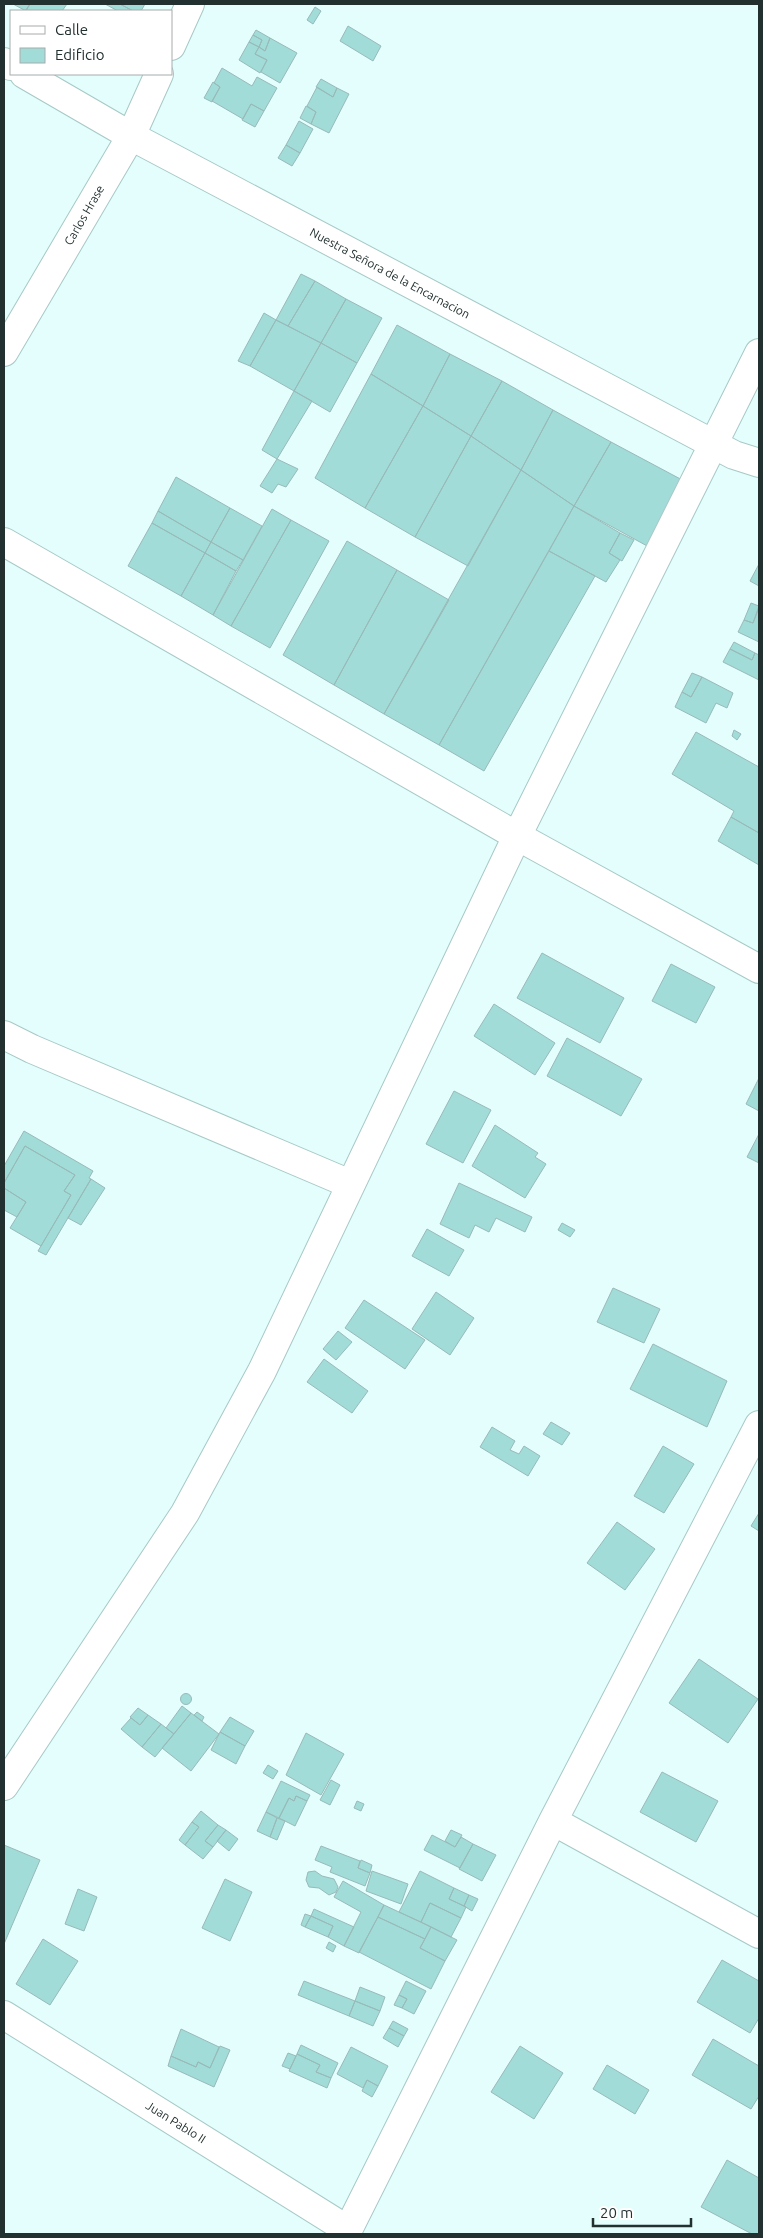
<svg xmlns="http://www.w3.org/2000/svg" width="763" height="2238" font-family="Ubuntu,sans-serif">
<rect width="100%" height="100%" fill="#e3fefc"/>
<path fill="#a1dcd9" stroke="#98bab8" d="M13,4H30L26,11Z
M30,4H67L62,11H25Z
M105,4H120L133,11H118Z
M120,4H145L141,11H133Z
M315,7L321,11L313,24L307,20Z
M348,26L381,46L373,61L340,41Z
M256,30L270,38L265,51L259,47L262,40L253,35Z
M253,35L262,40L259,47L249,42Z
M270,38L297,53L280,83L261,72L267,60L255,54L259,47L265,51Z
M249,42L259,47L255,54L267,60L260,73L239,60Z
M222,68L252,86L257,77L277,88L264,111L251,104L243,119L212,101L220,87L214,83Z
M321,79L337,88L333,97L316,87Z
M213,82L220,87L212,102L204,98Z
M317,87L333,97L337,88L349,94L329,133L311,124L316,112L307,106Z
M251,104L264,111L255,127L242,120Z
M306,106L316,112L311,124L300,118Z
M299,121L313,129L300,153L286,145Z
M286,145L300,153L292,166L278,158Z
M301,274L315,281L288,326L276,320Z
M315,281L346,299L321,343L288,326Z
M346,299L382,318L357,363L321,343Z
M264,313L276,320L250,366L238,361Z
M276,320L321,343L294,391L250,366Z
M397,325L450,354L423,406L371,374Z
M321,343L357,363L330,412L294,391Z
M450,354L502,381L471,436L423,406Z
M371,374L423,406L365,508L315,478Z
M502,381L553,410L521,470L471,436Z
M294,391L312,401L277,459L262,450Z
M423,406L471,436L415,537L365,508Z
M553,410L611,442L574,506L521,470Z
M471,436L521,470L468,566L415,537Z
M611,442L686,482L649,547L574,506Z
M277,459L298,469L286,487L278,484L272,493L260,486Z
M521,470L574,506L439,745L384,714Z
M176,477L230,508L211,542L158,511Z
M574,506L620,533L609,553L620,560L606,582L549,551Z
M230,508L262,526L243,560L211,542Z
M272,509L291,520L231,626L213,615Z
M158,511L211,542L205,553L152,523Z
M291,520L329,541L270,648L231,626Z
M152,523L205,553L181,596L128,566Z
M620,533L634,540L622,561L609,553Z
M347,541L397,570L334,685L283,655Z
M211,542L243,560L236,571L205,553Z
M549,551L595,576L484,771L439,745Z
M205,553L236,571L213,615L181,596Z
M759,564V586L750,581Z
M397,570L449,600L384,714L334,685Z
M751,603L759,606L753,623L744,620Z
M759,608V642L738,632L744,620L753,623Z
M734,642L755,653L752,660L730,649Z
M730,649L752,660L755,653L759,655V680L723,662Z
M692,673L702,677L691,697L682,692Z
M702,677L733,693L727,708L716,703L706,723L675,707L682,692L691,697Z
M734,730L741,734L737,740L732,736Z
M696,732L759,767V833L731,817L734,811L672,774Z
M731,817L759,833V865L718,841Z
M542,953L624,998L600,1043L517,998Z
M671,964L715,987L696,1023L652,1001Z
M494,1004L555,1043L535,1075L474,1036Z
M567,1038L642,1079L621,1116L547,1076Z
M759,1078V1111L746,1104Z
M454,1091L491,1110L463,1163L426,1144Z
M495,1125L538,1153L535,1157L546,1164L525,1198L472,1166Z
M24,1131L93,1171L89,1178L91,1179L46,1255L38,1251L71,1195L64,1191L75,1175L25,1146L4,1183V1166Z
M759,1134V1163L747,1157Z
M25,1146L75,1175L64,1191L71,1195L41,1246L10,1228L26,1202L4,1188V1183Z
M91,1179L105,1188L81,1225L68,1218Z
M459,1183L532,1217L525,1232L496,1218L489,1232L475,1225L469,1238L440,1224Z
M4,1188L26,1202L17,1217L4,1210Z
M562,1223L575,1230L570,1237L558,1230Z
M427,1229L464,1250L449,1276L412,1256Z
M613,1288L660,1309L644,1343L597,1322Z
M436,1292L474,1318L450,1355L412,1329Z
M364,1300L425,1340L405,1369L345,1328Z
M338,1331L352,1342L336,1360L323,1349Z
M653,1344L727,1381L707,1427L630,1389Z
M324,1359L368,1391L352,1413L307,1382Z
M551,1422L570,1433L562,1445L543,1434Z
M492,1427L515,1441L510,1450L519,1454L524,1446L540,1456L528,1476L480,1447Z
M663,1446L694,1464L664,1513L634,1496Z
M759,1513V1531L751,1526Z
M617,1522L655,1549L625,1590L587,1563Z
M699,1659L758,1699L728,1743L669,1703Z
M180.5 1699a5.5 5.5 0 1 1 11 0a5.5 5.5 0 1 1-11 0Z
M182,1706L191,1713L174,1734L166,1728Z
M138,1708L148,1715L140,1725L130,1717Z
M197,1712L204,1717L202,1721L194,1715Z
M191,1713L219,1734L191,1771L162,1748Z
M148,1715L161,1724L142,1747L121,1729L131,1718L140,1725Z
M230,1717L254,1731L245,1746L220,1732Z
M161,1724L174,1734L155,1757L142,1747Z
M220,1732L245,1746L236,1764L211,1750Z
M306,1733L344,1754L321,1795L286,1775Z
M268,1765L278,1771L273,1779L263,1773Z
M662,1772L718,1801L696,1842L640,1812Z
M331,1780L340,1785L330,1805L320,1800Z
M281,1781L310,1795L307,1801L296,1796L294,1801L289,1798L279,1818L266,1812Z
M296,1796L307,1801L295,1826L279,1818L289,1798L294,1801Z
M357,1801L364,1804L361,1811L354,1808Z
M201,1811L218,1825L205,1841L213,1847L203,1859L185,1845L199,1827L192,1822Z
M266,1812L277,1818L270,1837L257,1831Z
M277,1818L285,1821L277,1840L270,1837Z
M192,1822L199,1827L185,1845L179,1840Z
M218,1825L226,1830L213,1847L205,1841Z
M226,1830L238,1839L229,1851L217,1841Z
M451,1830L462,1835L455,1847L445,1841Z
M432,1835L455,1847L461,1837L473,1844L460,1868L424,1850Z
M473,1844L496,1855L482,1881L459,1869Z
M4,1845L40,1860L4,1944Z
M321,1846L360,1861L358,1868L370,1873L365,1886L330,1872L332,1867L315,1860Z
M361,1860L372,1865L370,1873L358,1868Z
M315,1871L322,1876L334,1879L338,1887L336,1892L329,1895L319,1888L309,1887L306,1880L308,1872Z
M372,1871L408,1884L401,1904L366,1891Z
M420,1871L454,1888L449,1899L466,1907L461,1918L430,1903L421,1922L399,1912Z
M225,1879L252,1892L230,1941L202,1928Z
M343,1881L384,1905L359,1953L344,1946L361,1912L334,1897Z
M454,1888L469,1895L464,1906L449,1899Z
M78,1889L97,1897L84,1931L65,1924Z
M469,1895L478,1899L472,1911L464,1906Z
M430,1903L461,1918L451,1937L421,1922Z
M384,1905L431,1927L425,1939L378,1917Z
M314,1909L354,1927L344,1946L328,1937L333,1926L311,1916Z
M305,1914L311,1916L305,1927L301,1925Z
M311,1916L333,1926L328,1937L305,1927Z
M378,1917L425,1939L420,1948L445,1961L431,1989L359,1952Z
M431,1927L457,1940L445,1961L420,1948Z
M43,1939L78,1961L50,2005L16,1984Z
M329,1942L336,1946L333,1952L326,1948Z
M722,1960L759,1981V2018L750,2033L697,2002Z
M304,1981L355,2001L349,2016L298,1995Z
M406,1981L426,1991L414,2014L402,2008L407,1999L399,1995Z
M360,1987L385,1997L380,2011L355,2001Z
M399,1995L407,1999L402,2008L394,2005Z
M355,2001L380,2011L373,2026L349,2016Z
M393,2021L408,2029L404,2036L389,2028Z
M389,2028L404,2036L398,2047L383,2038Z
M181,2029L219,2047L210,2068L198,2062L196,2067L171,2056Z
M713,2039L759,2066V2096L751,2109L692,2075Z
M301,2045L338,2063L331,2078L316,2072L320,2065L297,2054Z
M220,2046L230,2050L214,2087L168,2066L171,2056L196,2067L198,2062L210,2068Z
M520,2046L563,2073L534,2119L491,2092Z
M351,2047L388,2066L378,2086L367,2080L363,2088L337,2074Z
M288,2053L296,2056L290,2069L282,2066Z
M297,2054L320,2065L316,2072L331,2078L327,2088L289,2071Z
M607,2065L649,2090L635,2114L593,2089Z
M367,2080L378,2086L372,2097L362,2091Z
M727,2160L759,2178V2234H752L701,2207Z"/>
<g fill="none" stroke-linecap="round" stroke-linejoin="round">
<g stroke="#a7c9c7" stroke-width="30">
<path id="minor" d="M171,46L190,4
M4,62L11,66
M24,74L131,136L734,455L759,463
M4,352L131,136L159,74
M4,542L517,836L759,969
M4,1035L32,1049L350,1184
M4,1786L185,1513L262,1371L517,836L759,353
M553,1821L759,1934
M4,2015L348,2230
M346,2234L553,1821L759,1425"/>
</g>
<use href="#minor" stroke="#fff" stroke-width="28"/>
</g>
<g text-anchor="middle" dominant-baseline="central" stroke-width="5" stroke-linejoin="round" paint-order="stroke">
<g font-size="12" fill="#233030" stroke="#fff">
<text transform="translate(84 215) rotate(-60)">Carlos Hrase</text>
<text transform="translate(390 273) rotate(28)">Nuestra Señora de la Encarnacion</text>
<text transform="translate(176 2122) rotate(32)">Juan Pablo II</text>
</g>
</g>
<rect width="763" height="2238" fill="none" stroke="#233030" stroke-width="10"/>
<rect x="10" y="10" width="162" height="65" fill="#ffffff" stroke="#a7acac"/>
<rect x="20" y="26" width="25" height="8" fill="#ffffff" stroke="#a7acac"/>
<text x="55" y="35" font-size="15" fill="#233030">Calle</text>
<rect x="20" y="48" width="25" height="15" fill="#a1dcd9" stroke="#a7acac"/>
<text x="55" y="60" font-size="15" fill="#233030">Edificio</text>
<path d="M593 2218v8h98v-8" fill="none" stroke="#233030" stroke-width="2.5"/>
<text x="600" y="2218" font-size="15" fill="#233030" stroke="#ffffff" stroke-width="4" paint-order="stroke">20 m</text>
</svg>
